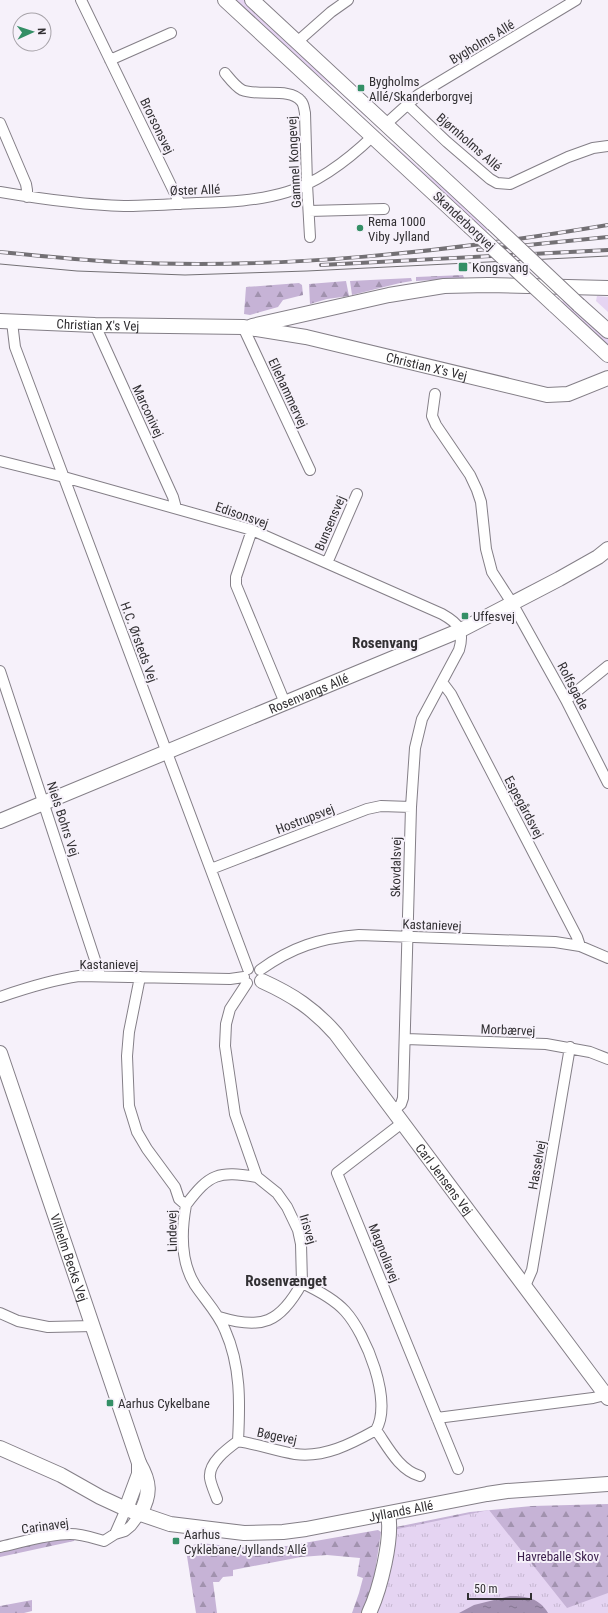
<svg xmlns="http://www.w3.org/2000/svg" width="608" height="1613" font-family="'Roboto Condensed',sans-serif">
<defs>
<pattern id="forest-firs" width="22" height="20" patternUnits="userSpaceOnUse"><rect width="22" height="20" fill="#c6b3d6"/><path d="M5 1l3.5 6h-7zM16 11l3.5 6h-7z" fill="#a192ae"/></pattern>
<pattern id="park-tufts" width="24" height="20" patternUnits="userSpaceOnUse"><rect width="24" height="20" fill="#e5d4f2"/><path d="M3 7l-1-3M5 7V3M7 7l1-3M15 17l-1-3M17 17v-4M19 17l1-3" fill="none" stroke="#c5b6d0"/></pattern>
<pattern id="water-ripples" width="26" height="14" patternUnits="userSpaceOnUse"><rect width="26" height="14" fill="#a390b1"/><path d="M2 4q2-2 4 0t4 0M15 11q2-2 4 0t4 0" fill="none" stroke="#857691"/></pattern>
</defs>
<rect width="100%" height="100%" fill="#f6f1fa"/>
<path fill="#e5d4f2" d="M234,0H244L368,115L366,117L336,89L302,63Z
M393,144L424,172L448,190L489,228L485,233L391,146Z
M597,296L608,297V312L596,301Z
M563,301H568L608,338V348L561,303Z"/>
<path fill="url(#forest-firs)" d="M463,275L464,278L416,281V277Z
M411,278L412,281L400,283L352,295L350,281Z
M346,281L349,296L327,299L310,304L309,284Z
M299,283L302,285L303,295L283,300L278,307L250,315L244,314L246,287Z
M608,1504V1613H374L383,1594L396,1527L470,1512L532,1506Z
M378,1530L381,1532L372,1592L365,1613H352L359,1593L363,1578L357,1576L360,1558L327,1555L301,1557L233,1570V1576L223,1577L219,1582H213L217,1613H196L186,1550L189,1546L201,1543L235,1547L287,1546Z
M69,1537L75,1539L74,1541L0,1557V1549Z
M32,1600V1611L24,1613H0V1606Z"/>
<path fill="url(#park-tufts)" d="M489,1510L567,1608L608,1593V1613H377L382,1594L393,1530Z"/>
<path fill="url(#water-ripples)" d="M510,1596C526,1596 539,1598 548,1613H459L474,1605Z"/>
<g fill="none" stroke-linecap="round" stroke-linejoin="round">
<g stroke="#847f87" stroke-width="12">
<path id="street" d="M81,0L180,204
M297,42L331,12L348,0
M110,60L171,33
M225,73C230,79 235,86 242,90C259,97 290,87 301,101C304,104 304,109 305,113L307,184L310,237
M407,104L447,142L490,179L497,183L510,184L568,157L593,148L608,146
M0,123L26,184L27,190V197
M386,124L418,95L576,0
M0,192C41,199 82,205 124,206C148,206 172,204 197,203C226,202 258,201 287,192C320,182 348,160 373,136
M309,211L384,209
M12,322L15,347L248,969
M95,325L173,497L176,508
M243,327L310,470
M435,394L432,416L436,425L470,475L477,490L481,502L486,549L492,572L512,603L566,700L608,783
M0,461L64,477L252,530L442,614C458,623 465,630 459,650L422,719L415,748L411,807L403,1098L401,1104L393,1111
M252,530L236,577V585L285,703
M327,563L357,494
M0,671L100,975
M442,682L451,694L577,937L580,946
M566,700L608,666
M211,869L367,809L381,806L411,807
M260,970C292,947 320,938 359,935L555,942L580,946L608,958
M140,977L129,1032L127,1056L129,1106L137,1132L147,1149L175,1187L179,1199L186,1205C181,1232 180,1261 195,1285C205,1300 218,1313 225,1330C241,1366 240,1403 238,1441
M247,983L230,1009L226,1024L225,1046L235,1114L257,1177L277,1193L287,1207L298,1230L301,1244L302,1283C317,1290 334,1299 345,1311C366,1334 393,1401 376,1430C388,1447 399,1470 420,1476
M0,997C26,988 51,980 79,976L230,979L244,977
M406,1039L546,1044L590,1052L608,1059
M402,1123L337,1173L458,1469
M186,1205C210,1173 218,1171 257,1177
M525,1286L532,1270L570,1047
M0,1313L18,1321L48,1327L93,1326
M219,1317C262,1330 280,1323 302,1283
M437,1418L593,1398L601,1396L608,1391
M217,1499C215,1493 211,1485 210,1478C208,1463 227,1449 238,1441C257,1444 276,1451 295,1454C324,1458 351,1444 376,1430
M115,1534L126,1509
M0,1547C23,1542 47,1534 70,1534C82,1534 93,1538 104,1541L115,1534L125,1531L131,1526L140,1514"/>
</g>
<g stroke="#847f87" stroke-width="16">
<g id="secondary">
<path d="M225,0L469,226"/>
<path d="M252,0L493,224"/>
<path d="M554,305L608,355"/>
<path d="M579,305L608,331"/>
<path id="s1" d="M0,321L95,325L243,327L306,337L547,395L568,394L608,378"/>
<path d="M252,326L389,295L444,286L488,285L608,288"/>
<path id="s2" d="M0,821L461,630L559,579L598,557L608,549"/>
<path id="s3" d="M262,981C293,995 314,1009 336,1034L608,1398"/>
<path id="s4" d="M0,1053L139,1463C150,1482 151,1494 140,1514"/>
<path id="s5" d="M0,1448L61,1475L100,1497L126,1509L170,1524L244,1533L283,1532L306,1529L487,1494L507,1491L608,1484"/>
<path d="M126,1509L139,1474V1463"/>
<path d="M369,1613C380,1590 393,1538 388,1514"/>
</g>
</g>
<use href="#street" stroke="#fff" stroke-width="10"/>
<use href="#secondary" stroke="#fff" stroke-width="14"/>
<path stroke="#737074" stroke-width="1" d="M0,264L77,271L185,275L307,271L608,256"/>
<g stroke="#737074" stroke-width="4">
<path id="rail" d="M478,250L608,237
M0,252C40,256 79,260 119,262C283,270 447,252 608,225
M321,265L608,250"/>
</g>
<use href="#rail" stroke="#f6f1fa" stroke-width="2.5" stroke-dasharray="8" stroke-linecap="butt"/>
<g stroke="#847f87" stroke-width="16" stroke-linecap="butt">
<path id="secondary-bridge" d="M493,224L579,305
M469,226L554,305"/>
</g>
<use href="#secondary-bridge" stroke="#fff" stroke-width="14"/>
</g>
<g fill="#348f66" stroke="#f6f1fa" stroke-width="1.5">
<rect x="357" y="84" width="8" height="8" rx="2"/>
<circle cx="360" cy="228" r="4"/>
<rect x="458" y="262" width="10" height="10" rx="2"/>
<rect x="461" y="612" width="8" height="8" rx="2"/>
<rect x="106" y="1399" width="8" height="8" rx="2"/>
<rect x="172" y="1537" width="8" height="8" rx="2"/>
</g>
<g text-anchor="middle" dominant-baseline="central" stroke-width="4" stroke-linejoin="round" paint-order="stroke">
<g font-size="13" fill="#323033" stroke="#f6f1fa">
<text transform="translate(482 42) rotate(-31)">Bygholms Allé</text>
<text transform="translate(157 126) rotate(64)">Brorsonsvej</text>
<text transform="translate(469 142) rotate(41)">Bjørnholms Allé</text>
<text transform="translate(294 162) rotate(-93)">Gammel Kongevej</text>
<text transform="translate(195 190) rotate(-2)">Øster Allé</text>
<text transform="translate(464 221) rotate(43)">Skanderborgvej</text>
<text stroke="none"><textPath href="#s1" startOffset="98">Christian X's Vej</textPath></text>
<text stroke="none"><textPath href="#s1" startOffset="431">Christian X's Vej</textPath></text>
<text transform="translate(288 393) rotate(65)">Ellehammervej</text>
<text transform="translate(148 411) rotate(65)">Marconivej</text>
<text transform="translate(242 515) rotate(19)">Edisonsvej</text>
<text transform="translate(330 523) rotate(-67)">Bunsensvej</text>
<text transform="translate(139 642) rotate(70)">H.C. Ørsteds Vej</text>
<text transform="translate(573 686) rotate(62)">Rolfsgade</text>
<text stroke="none"><textPath href="#s2" startOffset="334">Rosenvangs Allé</textPath></text>
<text transform="translate(524 807) rotate(62)">Espegårdsvej</text>
<text transform="translate(63 819) rotate(72)">Niels Bohrs Vej</text>
<text transform="translate(305 819) rotate(-21)">Hostrupsvej</text>
<text transform="translate(396 867) rotate(-89)">Skovdalsvej</text>
<text transform="translate(432 925) rotate(2)">Kastanievej</text>
<text x="109" y="964">Kastanievej</text>
<text transform="translate(508 1030) rotate(2)">Morbærvej</text>
<text transform="translate(537 1165) rotate(-80)">Hasselvej</text>
<text stroke="none"><textPath href="#s3" startOffset="273">Carl Jensens Vej</textPath></text>
<text transform="translate(308 1229) rotate(73)">Irisvej</text>
<text transform="translate(172 1231) rotate(-91)">Lindevej</text>
<text transform="translate(384 1253) rotate(68)">Magnoliavej</text>
<text stroke="none"><textPath href="#s4" startOffset="216">Vilhelm Becks Vej</textPath></text>
<text transform="translate(277 1436) rotate(12)">Bøgevej</text>
<text stroke="none"><textPath href="#s5" startOffset="420">Jyllands Allé</textPath></text>
<text transform="translate(45 1526) rotate(-8)">Carinavej</text>
</g>
<g font-size="13" fill="#323033" stroke="#f6f1fa" text-anchor="start">
<text x="369" y="81">Bygholms<tspan x="369" dy="15">Allé/Skanderborgvej</tspan></text>
<text x="368" y="221">Rema 1000<tspan x="368" dy="15">Viby Jylland</tspan></text>
<text x="472" y="267">Kongsvang</text>
<text x="473" y="616">Uffesvej</text>
<text x="118" y="1403">Aarhus Cykelbane</text>
<text x="184" y="1534">Aarhus<tspan x="184" dy="15">Cyklebane/Jyllands Allé</tspan></text>
</g>
<g font-size="13" fill="#3c204d" stroke="#f6f1fa">
<text x="558" y="1556">Havreballe Skov</text>
</g>
<g font-size="15" font-weight="bold" fill="#323033" stroke="#f6f1fa">
<text x="385" y="643">Rosenvang</text>
<text x="286" y="1281">Rosenvænget</text>
</g>
</g>
<g transform="translate(32 32) rotate(87)"><circle r="19" fill="#f6f1fa" stroke="#a8a4aa"/>
<path d="M0-3L7 15L0 10L-7 15Z" fill="#348f66"/>
<text y="-6" font-size="11" font-weight="bold" text-anchor="middle" fill="#323033">N</text>
</g>
<path d="M468 1593v6h63v-6" fill="none" stroke="#323033" stroke-width="2"/>
<text x="474" y="1593" font-size="12" fill="#323033" stroke="#f6f1fa" stroke-width="3" paint-order="stroke">50 m</text>
</svg>
